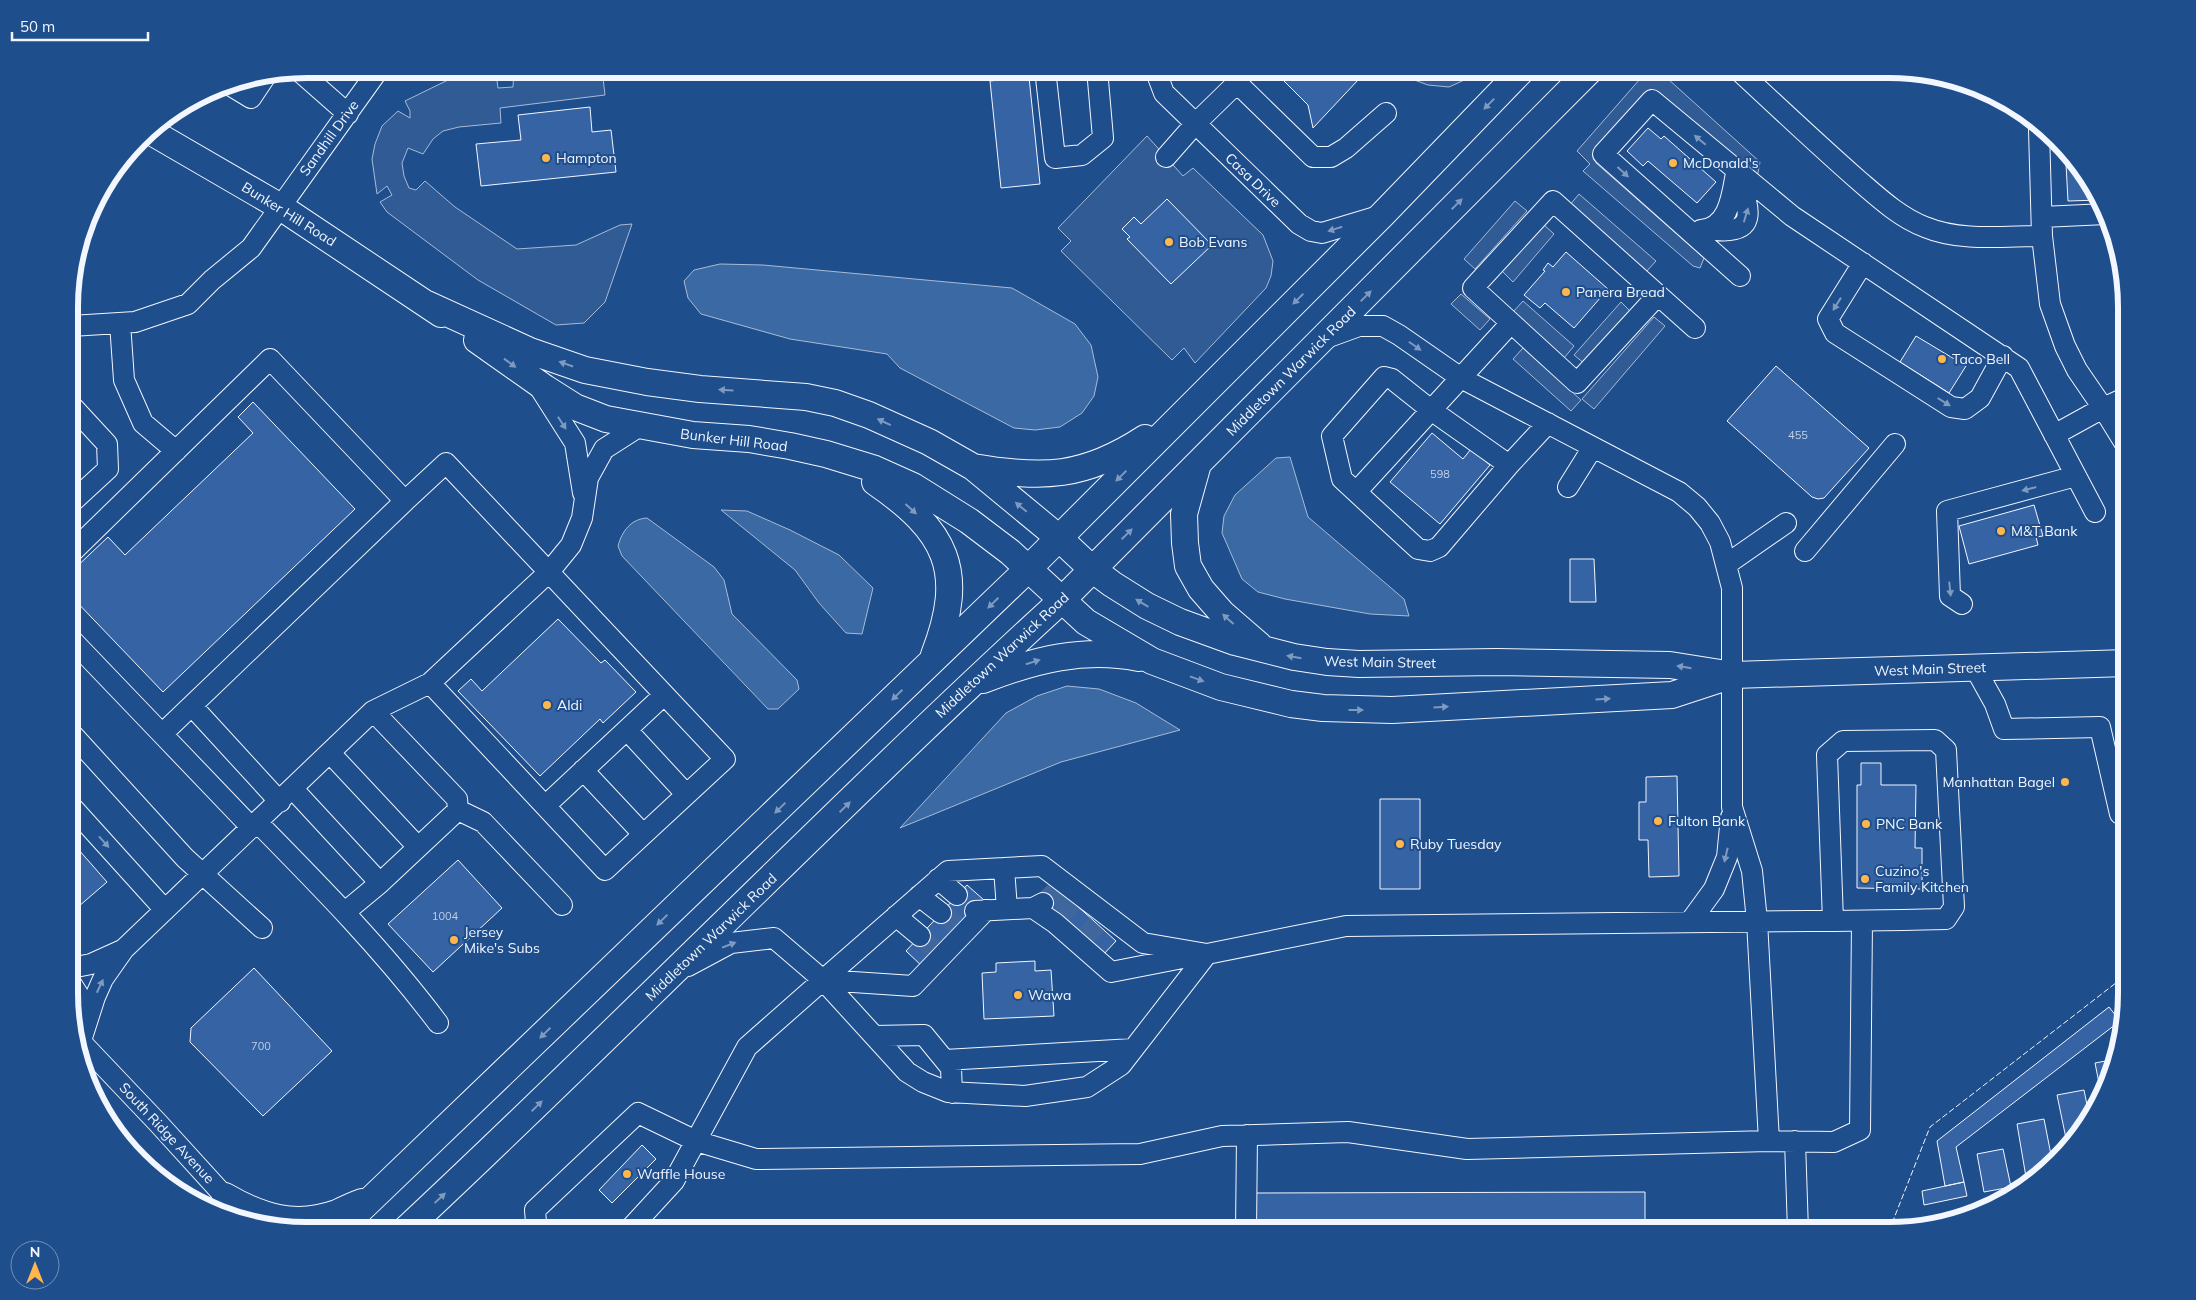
<svg xmlns="http://www.w3.org/2000/svg" width="2196" height="1300" font-family="Mulish,sans-serif">
<rect width="100%" height="100%" fill="#1f4e8c"/>
<path fill="#305b95" stroke="#a8bbd7" d="M527,69H602L605,95L500,108L501,123L459,127L443,131L433,139L423,154L408,148L402,163L404,176L409,188L416,190L425,181L455,207L517,249L576,245L620,225L632,224L605,302L584,323L556,325L478,280L387,212L380,202L392,195L387,186L377,194L372,159L375,144L382,126L398,111L410,118V111L405,101L448,80L496,73L498,88L513,87L514,70Z
M1395,69H1480L1473,76L1449,87L1428,85L1409,78Z
M1640,79H1668L1760,162L1757,178L1650,89L1596,150V163L1704,258L1700,268L1693,266L1583,171L1590,164L1577,151Z
M1147,136L1183,176L1193,168L1263,235L1273,261L1271,276L1266,288L1195,363L1184,348L1172,360L1061,251L1071,241L1058,228Z
M1579,194L1656,261L1645,273L1569,206Z
M1515,201L1527,211L1475,269L1464,259Z
M1542,223L1554,234L1513,282L1502,271Z
M1461,294L1490,319L1480,330L1451,304Z
M1523,301L1574,346L1564,358L1513,312Z
M1621,302L1631,312L1585,364L1574,355Z
M1654,317L1665,326L1594,409L1582,399Z
M1523,348L1581,400L1571,411L1513,359Z"/>
<path fill="#3b69a3" stroke="#a8bbd7" d="M720,264L763,265L1012,288L1075,324L1091,345L1098,377L1094,396L1082,413L1060,427L1035,430L1014,428L900,368L887,354L790,339L701,314L688,298L684,281L694,270Z
M1290,457L1308,517L1404,599L1409,616L1370,614L1285,599L1258,592L1242,579L1222,533L1224,516L1235,495L1276,458Z
M721,510L747,511L790,530L839,555L873,588L862,634L846,633L819,603L795,570Z
M647,518L714,567L724,580L732,614L797,680L799,689L778,709H768L622,556L618,546C622,531 631,519 647,518Z
M1067,686L1099,689L1136,703L1180,730L1061,762L900,828L1006,713L1037,696Z"/>
<path fill="#3563a3" stroke="#f2f6ff" d="M1272,69H1348L1359,79L1313,128L1308,105Z
M1029,77L1040,184L1001,188L990,81Z
M590,107L592,132L611,130L616,172L481,186L476,144L521,140L518,115Z
M1648,128L1661,139L1664,136L1716,182L1697,203L1648,161L1643,166L1627,151Z
M2066,155L2075,163L2066,164Z
M2075,163L2087,175L2100,200L2068,201L2066,164Z
M1167,199L1212,245L1171,284L1127,239L1130,237L1122,229L1134,217L1141,224Z
M1566,252L1608,289L1574,328L1545,303L1540,308L1524,295L1545,271L1543,270L1548,263L1553,267Z
M1916,336L1966,366L1949,393L1900,362Z
M1776,366L1869,448L1824,498L1818,499L1812,497L1727,421Z
M253,402L355,509L163,692L71,596V572L108,537L125,555L253,433L238,417Z
M1432,433L1463,459L1471,449L1490,465L1440,524L1390,482Z
M2034,505L2043,536L2036,537L2038,545L1969,564L1959,526Z
M1570,559H1594L1596,602H1570Z
M558,619L601,663L605,660L636,692L603,723L600,719L540,776L458,691L471,679L482,691Z
M1861,763H1881V785H1916L1915,848H1922V889L1857,888V785H1861Z
M1677,776L1679,876L1649,877L1648,840H1639V802H1646V777Z
M1380,799H1420V889H1380Z
M71,841L107,882L71,913Z
M458,860L502,908L433,972L388,924Z
M1052,883L1116,941L1102,956L1037,899Z
M967,885L985,901L923,967L906,951Z
M1035,961V971L1051,970L1054,1016L984,1019L982,973L996,972V963Z
M254,968L332,1051L263,1116L190,1042L191,1028Z
M2109,1007L2120,1021L1956,1147L1964,1182L1945,1186L1937,1141Z
M2111,1060L2101,1093L2095,1063Z
M2084,1090L2090,1120L2068,1148L2057,1095Z
M2044,1119L2053,1165L2031,1182L2027,1183L2017,1124Z
M642,1145L656,1159L612,1203L599,1190Z
M2003,1149L2011,1187L1984,1192L1977,1154Z
M1964,1182L1967,1196L1924,1205L1922,1191Z
M1645,1192V1231H1256V1193Z"/>
<g fill="none" stroke-linecap="round" stroke-linejoin="round">
<path stroke="#3f679d" stroke-width="20" stroke-dasharray="20 10" stroke-linecap="butt" d="M1043,903L1058,889
M941,913L960,927
M1059,918L1073,902
M920,936L937,952
M1083,939L1097,924"/>
<g stroke="#f2f6ff" stroke-width="22">
<path id="minor" d="M1045,69L1055,158L1082,155L1103,138L1097,69
M1155,69L1164,93L1299,224L1311,231L1322,233L1382,215
M1737,69C1777,106 1816,143 1857,179C1878,197 1899,217 1925,227C1961,242 2004,236 2042,236L2050,304L2065,346L2077,370L2103,408L2127,447
M298,70L348,114
M1237,83L1313,157H1331L1346,148L1386,113
M228,84L251,98L265,77
M2039,130L2042,236
M1166,157L1195,124L1237,83L1236,69
M1553,201L1658,295L1577,383L1473,288Z
M2042,217L2106,214
M1708,229C1764,238 1748,205 1736,170
M1701,230C1729,228 1732,195 1736,173
M1863,263L1828,319L1835,333L1951,407L1965,409L1980,398L2003,356
M1740,276L1603,154L1652,100L1792,216L2019,368L2095,512
M1658,295L1695,328
M120,323L124,380L143,423L176,451
M71,326L135,322L188,304L212,280L251,248L379,69
M1326,338L1359,326H1383L1399,335L1461,378L1679,492L1697,507L1710,523L1720,542L1732,588V807L1752,871L1757,921L1769,1141
M538,385L575,443L583,493
M71,405L107,444L108,469L71,503
M2054,435L2103,408L2127,397
M1509,465L1439,547L1430,551L1418,549L1342,479L1332,436L1384,377L1392,379L1431,410L1509,465L1548,423
M1568,487L1593,447
M1357,491L1511,323
M405,501L446,463L725,759L605,870L430,683
M1805,551L1895,444
M71,553L270,359L405,501L162,734L71,639
M1727,564L1786,523
M1962,604L1950,596L1947,511L2076,476
M1975,668L1995,704L2004,729L2100,727L2120,814H2127
M192,706L280,802
M627,730L686,794
M71,733L185,858L262,928
M162,734L252,828
M330,753L418,847
M583,770L643,834
M293,789L380,883L458,810L457,799L373,711
M71,806L165,910
M545,806L664,695
M458,810L483,822L562,905
M258,823C321,887 384,951 438,1023
M1004,868L1007,909
M938,879L957,895
M919,896L941,913
M1033,908L1055,923L1111,972L1193,956
M975,911L1033,908L1043,903
M345,912L380,883
M896,916L920,936
M1690,922L1714,889L1727,857L1731,817
M688,966L731,943L774,938L823,980L913,986L986,910
M71,968L91,964L122,950
M823,980L948,871L1042,866L1143,943L1207,954
M71,983L83,1002L86,1021
M874,1036L924,1035L951,1068L952,1093
M82,1043L158,1123L250,1224
M79,1047L95,997L103,979L124,949L373,711L430,683L549,572L571,545L582,518L588,478L604,449L640,426
M945,1060L1133,1049
M1795,1141L1798,1231
M542,1231L536,1222L535,1210L638,1113L696,1141L756,1159L1140,1154L1222,1136L1348,1132L1467,1149L1769,1141L1834,1142L1860,1130L1862,921
M628,1231L674,1181L747,1047L823,980L907,1072L923,1082L948,1092L1025,1096L1087,1087L1121,1065L1207,954L1346,926L1809,921C1854,921 1900,920 1946,919L1954,907L1946,750L1935,740L1843,741L1827,755L1833,921
M1246,1231L1247,1135"/>
</g>
<g stroke="#f2f6ff" stroke-width="28">
<path id="major" d="M148,130L279,206L441,314
M427,304L530,351L585,370L647,382L700,389L806,397L835,403L869,415L929,442L973,467L1059,538L1092,569L1112,584L1147,606L1180,622L1235,642L1294,657L1327,662L1359,664L1497,662L1670,665L1733,675L2127,663
M477,340L545,388L575,407L606,419L693,435L749,439L790,446L826,454L875,469L913,486L969,521L1010,552L1086,622L1152,661L1221,687L1291,704L1323,708L1392,710L1672,695L1727,677
M1198,464L1184,514L1185,543L1188,566L1201,589L1222,613L1259,645
M973,467C1043,479 1084,478 1145,438
M875,482C946,531 967,570 934,655
M983,680C1034,660 1084,647 1139,658
M225,1196C261,1217 295,1228 337,1213C345,1209 353,1205 362,1202
M338,1231L1028,569L1382,215L1523,69
M404,1231C626,1024 838,805 1062,600L1591,69"/>
</g>
<use href="#minor" stroke="#1f4e8c" stroke-width="20"/>
<use href="#major" stroke="#1f4e8c" stroke-width="26"/>
<path stroke="#f2f6ff" stroke-width="1" stroke-dasharray="6 2.5" stroke-linecap="butt" d="M1889,1231L1930,1127L2121,979L2127,985"/>
</g>
<defs><path id="oneway-solid" d="M-6-.8H1V-3.2L6.5 0L1 3.2V.8H-6Z" transform="scale(1.25)"/></defs>
<g fill="#7e9ac0">
<use href="#oneway-solid" transform="translate(1489 104) rotate(134)"/>
<use href="#oneway-solid" transform="translate(1700 140) rotate(-140)"/>
<use href="#oneway-solid" transform="translate(1623 172) rotate(42)"/>
<use href="#oneway-solid" transform="translate(1457 204) rotate(-45)"/>
<use href="#oneway-solid" transform="translate(1746 215) rotate(-73)"/>
<use href="#oneway-solid" transform="translate(1335 229) rotate(163)"/>
<use href="#oneway-solid" transform="translate(1366 296) rotate(-45)"/>
<use href="#oneway-solid" transform="translate(1298 299) rotate(135)"/>
<use href="#oneway-solid" transform="translate(1837 304) rotate(122)"/>
<use href="#oneway-solid" transform="translate(1415 346) rotate(35)"/>
<use href="#oneway-solid" transform="translate(510 363) rotate(36)"/>
<use href="#oneway-solid" transform="translate(566 364) rotate(-161)"/>
<use href="#oneway-solid" transform="translate(726 390) rotate(-176)"/>
<use href="#oneway-solid" transform="translate(1944 402) rotate(32)"/>
<use href="#oneway-solid" transform="translate(884 422) rotate(-155)"/>
<use href="#oneway-solid" transform="translate(562 423) rotate(57)"/>
<use href="#oneway-solid" transform="translate(1121 476) rotate(135)"/>
<use href="#oneway-solid" transform="translate(2029 489) rotate(165)"/>
<use href="#oneway-solid" transform="translate(1021 507) rotate(-140)"/>
<use href="#oneway-solid" transform="translate(911 509) rotate(42)"/>
<use href="#oneway-solid" transform="translate(1127 534) rotate(-45)"/>
<use href="#oneway-solid" transform="translate(1950 589) rotate(84)"/>
<use href="#oneway-solid" transform="translate(993 603) rotate(136)"/>
<use href="#oneway-solid" transform="translate(1142 603) rotate(-149)"/>
<use href="#oneway-solid" transform="translate(1228 619) rotate(-138)"/>
<use href="#oneway-solid" transform="translate(1294 657) rotate(-170)"/>
<use href="#oneway-solid" transform="translate(1033 662) rotate(-17)"/>
<use href="#oneway-solid" transform="translate(1684 667) rotate(-171)"/>
<use href="#oneway-solid" transform="translate(1197 679) rotate(20)"/>
<use href="#oneway-solid" transform="translate(897 695) rotate(136)"/>
<use href="#oneway-solid" transform="translate(1603 699) rotate(-3)"/>
<use href="#oneway-solid" transform="translate(1441 707) rotate(-3)"/>
<use href="#oneway-solid" transform="translate(1356 710)"/>
<use href="#oneway-solid" transform="translate(845 807) rotate(-44)"/>
<use href="#oneway-solid" transform="translate(780 808) rotate(136)"/>
<use href="#oneway-solid" transform="translate(104 842) rotate(48)"/>
<use href="#oneway-solid" transform="translate(1726 855) rotate(103)"/>
<use href="#oneway-solid" transform="translate(662 920) rotate(136)"/>
<use href="#oneway-solid" transform="translate(729 945) rotate(-21)"/>
<use href="#oneway-solid" transform="translate(100 986) rotate(-65)"/>
<use href="#oneway-solid" transform="translate(545 1033) rotate(136)"/>
<use href="#oneway-solid" transform="translate(537 1106) rotate(-44)"/>
<use href="#oneway-solid" transform="translate(440 1198) rotate(-43)"/>
</g>
<g fill="#ffb74d" stroke="#1f4e8c" stroke-width="2">
<circle cx="546" cy="158" r="5"/>
<circle cx="1673" cy="163" r="5"/>
<circle cx="1169" cy="242" r="5"/>
<circle cx="1566" cy="292" r="5"/>
<circle cx="1942" cy="359" r="5"/>
<circle cx="2001" cy="531" r="5"/>
<circle cx="547" cy="705" r="5"/>
<circle cx="2065" cy="782" r="5"/>
<circle cx="1658" cy="821" r="5"/>
<circle cx="1866" cy="824" r="5"/>
<circle cx="1400" cy="844" r="5"/>
<circle cx="1865" cy="879" r="5"/>
<circle cx="454" cy="940" r="5"/>
<circle cx="1018" cy="995" r="5"/>
<circle cx="627" cy="1174" r="5"/>
</g>
<g text-anchor="middle" dominant-baseline="central" stroke-width="4" stroke-linejoin="round" paint-order="stroke">
<g font-size="11" fill="#c3d1e8">
<text x="1798" y="435">455</text>
<text x="1440" y="474">598</text>
<text x="445" y="916">1004</text>
<text x="261" y="1046">700</text>
</g>
<g font-size="14" fill="#f2f6ff" stroke="#1f4e8c">
<text transform="translate(329 138) rotate(-54)">Sandhill Drive</text>
<text transform="translate(1253 180) rotate(44)">Casa Drive</text>
<text transform="translate(289 214) rotate(32)">Bunker Hill Road</text>
<text transform="translate(1291 371) rotate(-45)">Middletown Warwick Road</text>
<text transform="translate(734 440) rotate(7)">Bunker Hill Road</text>
<text transform="translate(1002 655) rotate(-43)">Middletown Warwick Road</text>
<text transform="translate(1380 662) rotate(1)">West Main Street</text>
<text transform="translate(1930 669) rotate(-2)">West Main Street</text>
<text transform="translate(711 937) rotate(-44)">Middletown Warwick Road</text>
<text transform="translate(167 1133) rotate(47)">South Ridge Avenue</text>
</g>
<g font-size="14" fill="#f2f6ff" stroke="#1f4e8c" text-anchor="start">
<text x="556" y="158">Hampton</text>
<text x="1683" y="163">McDonald's</text>
<text x="1179" y="242">Bob Evans</text>
<text x="1576" y="292">Panera Bread</text>
<text x="1952" y="359">Taco Bell</text>
<text x="2011" y="531">M&amp;T Bank</text>
<text x="557" y="705">Aldi</text>
<text x="2055" y="782" text-anchor="end">Manhattan Bagel</text>
<text x="1668" y="821">Fulton Bank</text>
<text x="1876" y="824">PNC Bank</text>
<text x="1410" y="844">Ruby Tuesday</text>
<text x="1875" y="871">Cuzino's<tspan x="1875" dy="16">Family Kitchen</tspan></text>
<text x="464" y="932">Jersey<tspan x="464" dy="16">Mike's Subs</tspan></text>
<text x="1028" y="995">Wawa</text>
<text x="637" y="1174">Waffle House</text>
</g>
</g>
<path d="M0 0H2196V1300H0ZM307 78H1889A229 229 0 0 1 2118 307V993A229 229 0 0 1 1889 1222H307A229 229 0 0 1 78 993V307A229 229 0 0 1 307 78Z" fill="#1f4e8c" fill-rule="evenodd"/>
<path fill="none" stroke="#f2f6ff" stroke-width="6" d="M307 78H1889A229 229 0 0 1 2118 307V993A229 229 0 0 1 1889 1222H307A229 229 0 0 1 78 993V307A229 229 0 0 1 307 78Z"/>
<g transform="translate(35 1265)"><circle r="24" fill="#1f4e8c" stroke="#7391ba"/>
<path d="M0-4L9 19L0 12L-9 19Z" fill="#ffb74d"/>
<text y="-8" font-size="14" font-weight="bold" text-anchor="middle" fill="#f2f6ff">N</text>
</g>
<path d="M12 32v8h136v-8" fill="none" stroke="#f2f6ff" stroke-width="2.5"/>
<text x="20" y="32" font-size="15" fill="#f2f6ff" stroke="#1f4e8c" stroke-width="4" paint-order="stroke">50 m</text>
</svg>
